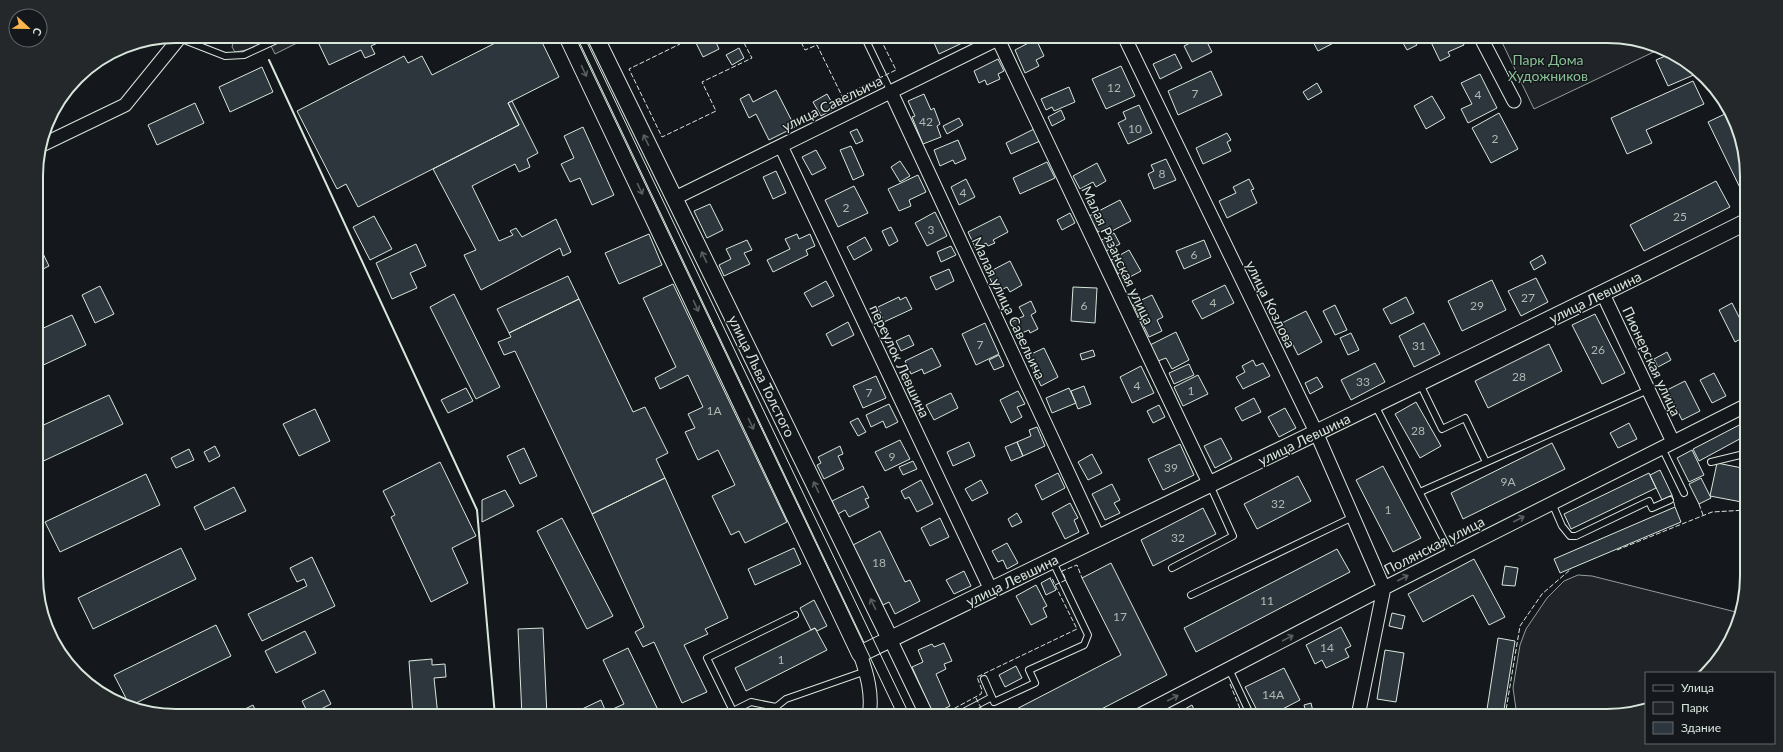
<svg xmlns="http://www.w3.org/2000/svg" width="1783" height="752" font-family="Lato,sans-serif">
<rect width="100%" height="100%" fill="#14181c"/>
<path fill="#202428" stroke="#939e99" d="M235,36H268L252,49L235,52L232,47Z
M1499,36H1607L1662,48L1534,109Z
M1578,575L1592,576L1740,613C1735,636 1723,657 1705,673H1646V705L1616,716H1517L1513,688L1520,645L1526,629L1547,598L1564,581Z"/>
<path fill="#24282b" stroke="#939e99" d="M266,36H311L275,54Z"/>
<path fill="#2c363c" stroke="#d8e6dc" d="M331,36H393L371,46L375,54L365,58L361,50L329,65L318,42Z
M394,36H412L397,43Z
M461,36H478V37L464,43Z
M509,36H539L559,77L508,103L519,125L358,207L346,184L337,189L297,111L404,56L408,63L422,56L432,75Z
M695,36H701L704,43L714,38L719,49L703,57L693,37Z
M701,36H718L704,43Z
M931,36H977L939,54Z
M1204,36L1212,52L1192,62L1184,46Z
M1310,36H1347L1318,51Z
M1428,36H1460L1464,45L1448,52L1450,56L1440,61Z
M1414,38L1417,45L1407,50L1403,43Z
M1036,39L1044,56L1036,60L1039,66L1025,73L1015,50Z
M739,48L744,58L732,65L726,55Z
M1175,54L1182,68L1160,79L1153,64Z
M1670,54L1696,74L1668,86L1656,60Z
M998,59L1004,71L998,74L1000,79L987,85L985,80L979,83L974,71Z
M1121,66L1135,96L1106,109L1092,79Z
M262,67L273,92L230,112L219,87Z
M1211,71L1222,95L1178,115L1168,91Z
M1480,74L1497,108L1468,123L1461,109L1472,104L1461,83Z
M1693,81L1704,104L1646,130L1652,143L1627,154L1611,118Z
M1317,83L1322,92L1308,100L1303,92Z
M1069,87L1075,102L1054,111L1052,107L1046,110L1041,99Z
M776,90L795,127L769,140L756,114L749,118L740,99L749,94L753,102Z
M827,94L835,108L821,116L813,102Z
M924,94L931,110L934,108L940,124L937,126L941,137L923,144L912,117L915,116L908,101Z
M1432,96L1445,118L1426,129L1414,106Z
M512,101L538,153L527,159L530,167L519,172L515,164L472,186L499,241L513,235L510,231L516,228L522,237L556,219L571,252L563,256L560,248L481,290L464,255L476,250L433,169L519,125L508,103Z
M195,103L204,123L157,145L148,125Z
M1139,105L1152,133L1128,144L1118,123L1126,119L1123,112Z
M1061,110L1065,119L1052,126L1048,117Z
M1499,113L1518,149L1491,163L1472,128Z
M1727,113L1746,158V195L1744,196L1708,122Z
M959,118L963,125L947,134L943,126Z
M583,127L614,195L592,205L580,178L570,182L561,164L574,158L564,136Z
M857,129L863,141L856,144L850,132Z
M1034,129L1040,141L1011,154L1006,143Z
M1227,133L1231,140L1227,142L1231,151L1203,164L1196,148Z
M958,140L966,159L955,164L953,160L940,166L934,150Z
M851,146L864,175L853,180L840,150Z
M816,150L826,168L812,175L802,157Z
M1166,159L1176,180L1154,189L1148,174L1154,171L1151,165Z
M900,161L910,176L900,182L891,167Z
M1047,162L1055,178L1020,194L1013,178Z
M1097,163L1106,181L1096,187L1093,182L1080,189L1073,176Z
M776,171L786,193L773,199L763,177Z
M918,175L926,192L909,200L911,206L899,211L888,189Z
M966,179L975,197L959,205L951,187Z
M1249,179L1254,189L1251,190L1257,203L1227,218L1219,201L1236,193L1233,187Z
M1716,181L1730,207L1644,251L1630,225Z
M854,186L868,213L838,227L825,200Z
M1120,200L1131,221L1112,231L1109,226L1098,232L1089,216Z
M710,204L723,230L707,238L694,211Z
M935,212L947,236L927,246L915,223Z
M1070,213L1075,223L1062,230L1057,220Z
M374,216L392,249L370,260L353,227Z
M1000,216L1008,232L993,240L995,243L988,246L986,243L976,249L968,232Z
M891,227L898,241L889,246L882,231Z
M1114,233L1120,244L1106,251L1100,241Z
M649,234L662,265L619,284L605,253Z
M797,234L799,239L810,234L815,246L806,250L808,255L773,272L767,260L790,249L785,239Z
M865,237L872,250L854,260L847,247Z
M36,239L49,266L37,272Z
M747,240L752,250L744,253L750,264L724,276L719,265L731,259L726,249Z
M1204,240L1211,257L1184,269L1176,251Z
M416,244L426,266L410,273L417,288L392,299L376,263Z
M951,246L956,255L941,262L937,252Z
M1129,250L1141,271L1128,278L1123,270L1118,274L1111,260Z
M1542,255L1546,263L1534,270L1530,262Z
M1010,261L1022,285L1010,292L1007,287L997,292L987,273Z
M949,269L954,281L936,290L930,277Z
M568,276L579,299L509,333L497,309Z
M1536,278L1548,302L1521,316L1508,291Z
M1492,280L1506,310L1462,331L1448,301Z
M826,281L834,296L812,307L804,293Z
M673,284L787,522L745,543L739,531L731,535L712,496L735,485L718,450L698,460L685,432L695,428L688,414L703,407L688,375L660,389L655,378L676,367L643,298Z
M1225,285L1234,303L1202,319L1192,301Z
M100,286L114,314L95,323L82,295Z
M1073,287L1097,288L1095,323L1071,321Z
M454,294L500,387L476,399L430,307Z
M1152,295L1163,317L1157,320L1162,331L1149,337L1133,304Z
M899,297L900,300L906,297L912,309L884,322L878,307Z
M1406,297L1414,313L1391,324L1383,309Z
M579,299L633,412L645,407L668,453L656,459L665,478L592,514L515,351L504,355L498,342L511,337L509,333Z
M1031,301L1036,312L1031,315L1038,329L1030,333L1029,330L1017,335L1011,322L1024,316L1019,307Z
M1732,303L1746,331V336L1735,342L1719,310Z
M1335,305L1347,330L1335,335L1323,311Z
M1306,311L1322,342L1298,355L1282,323Z
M1595,314L1625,373L1602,384L1572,325Z
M72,315L86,345L37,368V331Z
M848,322L854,335L832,346L826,334Z
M985,323L999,354L976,365L962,334Z
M1424,323L1440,354L1414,367L1399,336Z
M1176,332L1189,360L1172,369L1166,358L1158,361L1150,345Z
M1351,333L1359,350L1348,355L1340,338Z
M909,335L914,345L901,351L896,341Z
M1549,344L1562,371L1488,408L1475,381Z
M932,348L941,366L924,374L922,369L911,374L905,361Z
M1044,348L1058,377L1041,386L1027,356Z
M1093,350L1095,356L1082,360L1080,354Z
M1667,352L1671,360L1658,367L1654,359Z
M999,355L1004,366L994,370L989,360Z
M1253,360L1256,366L1263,363L1270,376L1243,389L1236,377L1245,372L1242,366Z
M1375,363L1385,382L1351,400L1341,380Z
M1189,364L1194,375L1174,384L1169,373Z
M1141,366L1154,393L1132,403L1120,377Z
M1714,373L1726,396L1712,403L1700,380Z
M1198,375L1208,394L1183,406L1174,387Z
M876,376L886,398L863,408L853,386Z
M1317,377L1323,387L1310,394L1305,383Z
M1685,381L1700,411L1682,420L1667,390Z
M1084,386L1091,404L1078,409L1071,391Z
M466,388L473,401L448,413L441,400Z
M1069,388L1076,403L1052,413L1046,398Z
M1018,391L1025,404L1017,407L1022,417L1011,423L1000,400Z
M951,393L958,408L934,420L926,405Z
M109,395L123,424L37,464V428Z
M1254,398L1261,412L1242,421L1235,408Z
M1416,402L1441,446L1420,458L1395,414Z
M889,404L898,422L886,428L883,421L871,427L866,415Z
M1159,405L1165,417L1153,423L1147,411Z
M1285,408L1296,428L1279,437L1268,417Z
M315,409L330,441L299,456L283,424Z
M858,418L866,432L858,436L850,422Z
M1747,421V435L1699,461L1693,449Z
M1629,423L1637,439L1618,448L1610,433Z
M1037,427L1045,446L1023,456L1017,442L1031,436L1029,430Z
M1221,438L1232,459L1215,468L1204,446Z
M900,440L910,459L885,471L875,452Z
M969,442L975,456L953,466L947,452Z
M1017,442L1023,456L1011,461L1005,447Z
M1552,443L1565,469L1463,519L1451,493Z
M1180,444L1194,475L1163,490L1148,459Z
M215,446L220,456L209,462L204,452Z
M840,446L843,454L838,456L844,469L824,479L817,465L821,463L818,457Z
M524,448L537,476L520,484L507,456Z
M189,449L194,460L176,468L171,458Z
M1692,450L1704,475L1689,482L1677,458Z
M1092,454L1102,473L1088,480L1078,462Z
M913,461L917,469L903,475L899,467Z
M440,462L476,536L452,548L468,583L431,602L391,517L395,515L383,491Z
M1717,463L1747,469V503L1710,496Z
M1383,466L1421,538L1393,552L1356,480Z
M1660,470L1672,495L1662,500L1650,475Z
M1058,473L1065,488L1042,500L1035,485Z
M1649,473L1656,488L1571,529L1564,514Z
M146,474L160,505L60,552L45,522Z
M1298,476L1311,501L1257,529L1244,504Z
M665,478L728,618L705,629L708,634L684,645L707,692L682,703L654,642L643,647L635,632L644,627L592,514Z
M1701,478L1711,498L1699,504L1689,484Z
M921,480L933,504L917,512L909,497L905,499L901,491Z
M981,480L988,493L972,501L965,489Z
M1112,484L1120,500L1114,503L1120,513L1105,520L1092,494Z
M863,486L869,498L865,499L869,507L849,517L845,510L838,514L832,501Z
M234,487L246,511L205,530L194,507Z
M505,490L514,506L482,522V500Z
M1070,503L1078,518L1074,520L1079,532L1065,539L1052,513Z
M1675,507L1681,522L1560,573L1554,559Z
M1203,508L1216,534L1153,566L1141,540Z
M1017,513L1022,522L1012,527L1008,519Z
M562,518L613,616L587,629L537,531Z
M940,518L949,537L930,546L921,528Z
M880,531L905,582L910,580L920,601L895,614L889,602L883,605L853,545Z
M1007,543L1018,563L1007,569L1003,560L998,562L992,551Z
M181,548L196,579L93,629L78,598Z
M794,548L801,564L755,585L748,569Z
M1337,549L1350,572L1196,652L1184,628Z
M312,557L335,606L262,641L248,614L307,586L304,579L297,582L290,568Z
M1474,559L1505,617L1489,625L1473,595L1423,622L1408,594Z
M1111,563L1167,675L1088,716H1003L1121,655L1082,578Z
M1505,566L1518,568L1515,586L1502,585Z
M964,571L971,586L954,594L946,580Z
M1050,578L1056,590L1046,595L1041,583Z
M1036,585L1047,606L1043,608L1047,617L1031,625L1016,596Z
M814,600L827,626L817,631L815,628L811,630L800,608Z
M1392,613L1405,616L1402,629L1389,626Z
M216,625L231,656L130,706L114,675Z
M1341,627L1351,646L1345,649L1349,657L1326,668L1322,660L1315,664L1306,645Z
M543,628L547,716H522L518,629Z
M815,628L827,650L746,691L735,668Z
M305,631L316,653L276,673L265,651Z
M1498,638L1515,641L1503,716H1486Z
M944,643L952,661L944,664L946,669L936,674L950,706L933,714L912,667L923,662L918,650L932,644L934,647Z
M628,648L661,716H583L580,710L601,700L606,712L624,704L603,660Z
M1385,650L1404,653L1396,702L1377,699Z
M432,659V665L445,664L446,677L434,678L438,716H413L409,661Z
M1016,666L1022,678L1005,687L999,675Z
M1284,668L1300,700L1269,716H1260L1245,687Z
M324,690L331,704L309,715L302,701Z
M1311,703L1314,716H1307L1304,705Z
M253,705L258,716H231Z
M1192,705L1197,716H1172Z
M984,709L988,716H971L982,710Z"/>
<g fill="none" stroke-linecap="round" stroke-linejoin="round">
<g stroke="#d8e6dc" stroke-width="8">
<path id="service" d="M864,36L891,92
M179,38L225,56L244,55L285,36
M1420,384L1442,429L1465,418L1486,462
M1375,405L1451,554
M1662,448L1684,493
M1711,462L1740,455L1747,457
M1420,492L1648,390
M1552,503L1562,526L1570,536H1576L1649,501L1652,508L1670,500
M1172,568L1233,536L1210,485
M1191,595L1353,517
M1229,669L1251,716
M984,679L994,702L1035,683L1029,670L1084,645L1088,635L1053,562
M776,707L751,702L733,711L707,658L795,615
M722,716L733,711
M780,716L776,707L786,699L866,671
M956,716L992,697"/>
</g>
<g stroke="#d8e6dc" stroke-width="15">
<path id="minor" d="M1124,36L1316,432L1384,588L1358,716
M1480,36L1514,101
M998,39L1210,485
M891,92L1098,537
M42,145L125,105L181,36
M781,146L991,590
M675,198L1004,36
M1603,294L1673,442
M890,639L927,716
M860,654C867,674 873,695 869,716
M1138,716L1384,588L1747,405"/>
</g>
<g stroke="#d8e6dc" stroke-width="18">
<path id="tertiary" d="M567,36L860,654C1155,509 1453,369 1746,222
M595,36L890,639"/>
</g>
<use href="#service" stroke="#14181c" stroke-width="6"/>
<use href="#minor" stroke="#14181c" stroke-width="13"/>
<use href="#tertiary" stroke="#14181c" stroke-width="16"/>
<path stroke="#d8e6dc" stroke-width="1" d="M575,36L898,716
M584,36L910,716"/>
<path stroke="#d8e6dc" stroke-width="1" stroke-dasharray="5 2" stroke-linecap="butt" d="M676,36L680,44L629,69L662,137L716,111L702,82L752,58L744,43L758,36
M798,36L805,50L817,45L842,96L896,70L879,36
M1672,495L1675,507
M1699,504L1703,515
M1617,550L1712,512L1747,510
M1055,585L1066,580L1062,571L1077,565L1082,578
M1230,684L1243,716
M976,698L982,710
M942,715L981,694L982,690L977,677L1077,629L1055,585L1052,578H1050
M1505,716L1520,626L1542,594L1571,569"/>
<path stroke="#d8e6dc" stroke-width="2" d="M269,60L477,510L495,716"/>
</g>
<defs><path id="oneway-shaft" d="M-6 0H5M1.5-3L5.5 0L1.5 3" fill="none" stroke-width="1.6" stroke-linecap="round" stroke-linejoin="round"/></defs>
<g stroke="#59605f">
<use href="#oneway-shaft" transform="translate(584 71) rotate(65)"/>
<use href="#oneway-shaft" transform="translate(646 140) rotate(-116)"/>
<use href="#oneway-shaft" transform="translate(640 189) rotate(65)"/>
<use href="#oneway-shaft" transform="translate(704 257) rotate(-116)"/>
<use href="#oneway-shaft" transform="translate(696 306) rotate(65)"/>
<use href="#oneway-shaft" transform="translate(751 424) rotate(65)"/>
<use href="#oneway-shaft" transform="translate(816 487) rotate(-116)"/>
<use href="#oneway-shaft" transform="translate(1519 519) rotate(-27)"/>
<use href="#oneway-shaft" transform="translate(1403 578) rotate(-27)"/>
<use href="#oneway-shaft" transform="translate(873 604) rotate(-116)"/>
<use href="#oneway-shaft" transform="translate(1288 638) rotate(-28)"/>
<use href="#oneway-shaft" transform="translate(1173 698) rotate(-27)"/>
</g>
<g text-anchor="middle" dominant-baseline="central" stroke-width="3" stroke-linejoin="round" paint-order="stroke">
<g font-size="12" fill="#adbab4">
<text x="1114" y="87">12</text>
<text x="1195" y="93">7</text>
<text x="1478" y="94">4</text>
<text x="926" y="121">42</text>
<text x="1135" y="128">10</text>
<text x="1495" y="138">2</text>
<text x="1162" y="173">8</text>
<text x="963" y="192">4</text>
<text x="846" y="207">2</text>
<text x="1680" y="216">25</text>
<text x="931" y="229">3</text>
<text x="1194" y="254">6</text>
<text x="1528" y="297">27</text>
<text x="1213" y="302">4</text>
<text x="1084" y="305">6</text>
<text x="1477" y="305">29</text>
<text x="980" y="344">7</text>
<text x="1419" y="345">31</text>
<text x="1598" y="349">26</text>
<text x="1519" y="376">28</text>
<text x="1363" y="381">33</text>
<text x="1137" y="385">4</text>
<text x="1191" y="390">1</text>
<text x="869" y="392">7</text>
<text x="714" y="410">1А</text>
<text x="1418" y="430">28</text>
<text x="892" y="456">9</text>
<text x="1171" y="467">39</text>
<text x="1508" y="481">9А</text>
<text x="1278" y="503">32</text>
<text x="1388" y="509">1</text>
<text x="1178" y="537">32</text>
<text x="879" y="562">18</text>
<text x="1267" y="600">11</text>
<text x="1120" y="616">17</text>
<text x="1327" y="647">14</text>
<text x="781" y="659">1</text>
<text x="1273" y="694">14А</text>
</g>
<g font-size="14" fill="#8ac095" stroke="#14181c">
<text x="1548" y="59">Парк Дома<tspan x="1548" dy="16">Художников</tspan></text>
</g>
<g font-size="14" fill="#d8e6dc" stroke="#14181c">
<text transform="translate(832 103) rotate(-26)">улица Савельича</text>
<text transform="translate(1118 255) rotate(65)">Малая Рязанская улица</text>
<text transform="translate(1595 297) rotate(-26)">улица Левшина</text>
<text transform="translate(1271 304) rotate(64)">улица Козлова</text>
<text transform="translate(1009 308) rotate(65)">Малая улица Савельича</text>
<text transform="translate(900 361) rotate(65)">переулок Левшина</text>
<text transform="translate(1652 361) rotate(65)">Пионерская улица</text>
<text transform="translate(762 376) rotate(64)">улица Льва Толстого</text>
<text transform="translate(1304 439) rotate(-26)">улица Левшина</text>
<text transform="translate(1434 545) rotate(-27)">Полянская улица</text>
<text transform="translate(1012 580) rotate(-26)">улица Левшина</text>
</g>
</g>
<path d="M0 0H1783V752H0ZM176 43H1607A133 133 0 0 1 1740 176V576A133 133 0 0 1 1607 709H176A133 133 0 0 1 43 576V176A133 133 0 0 1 176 43Z" fill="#24282b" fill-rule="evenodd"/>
<path fill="none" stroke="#d8e6dc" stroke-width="2" d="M176 43H1607A133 133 0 0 1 1740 176V576A133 133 0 0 1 1607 709H176A133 133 0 0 1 43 576V176A133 133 0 0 1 176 43Z"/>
<rect x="1645" y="672" width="130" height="72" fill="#14181c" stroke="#626a69"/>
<rect x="1653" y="685" width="20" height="6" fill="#14181c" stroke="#626a69"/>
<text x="1681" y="692" font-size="12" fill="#d8e6dc">Улица</text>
<rect x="1653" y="702" width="20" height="12" fill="#202428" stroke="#626a69"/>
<text x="1681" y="712" font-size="12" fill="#d8e6dc">Парк</text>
<rect x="1653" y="722" width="20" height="12" fill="#2c363c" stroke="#626a69"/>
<text x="1681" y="732" font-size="12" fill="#d8e6dc">Здание</text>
<g transform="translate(28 28) rotate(112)"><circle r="19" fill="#14181c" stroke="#626a69"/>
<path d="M0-3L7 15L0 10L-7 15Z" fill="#ffb74d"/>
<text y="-6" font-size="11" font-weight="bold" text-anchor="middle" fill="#d8e6dc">С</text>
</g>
</svg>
